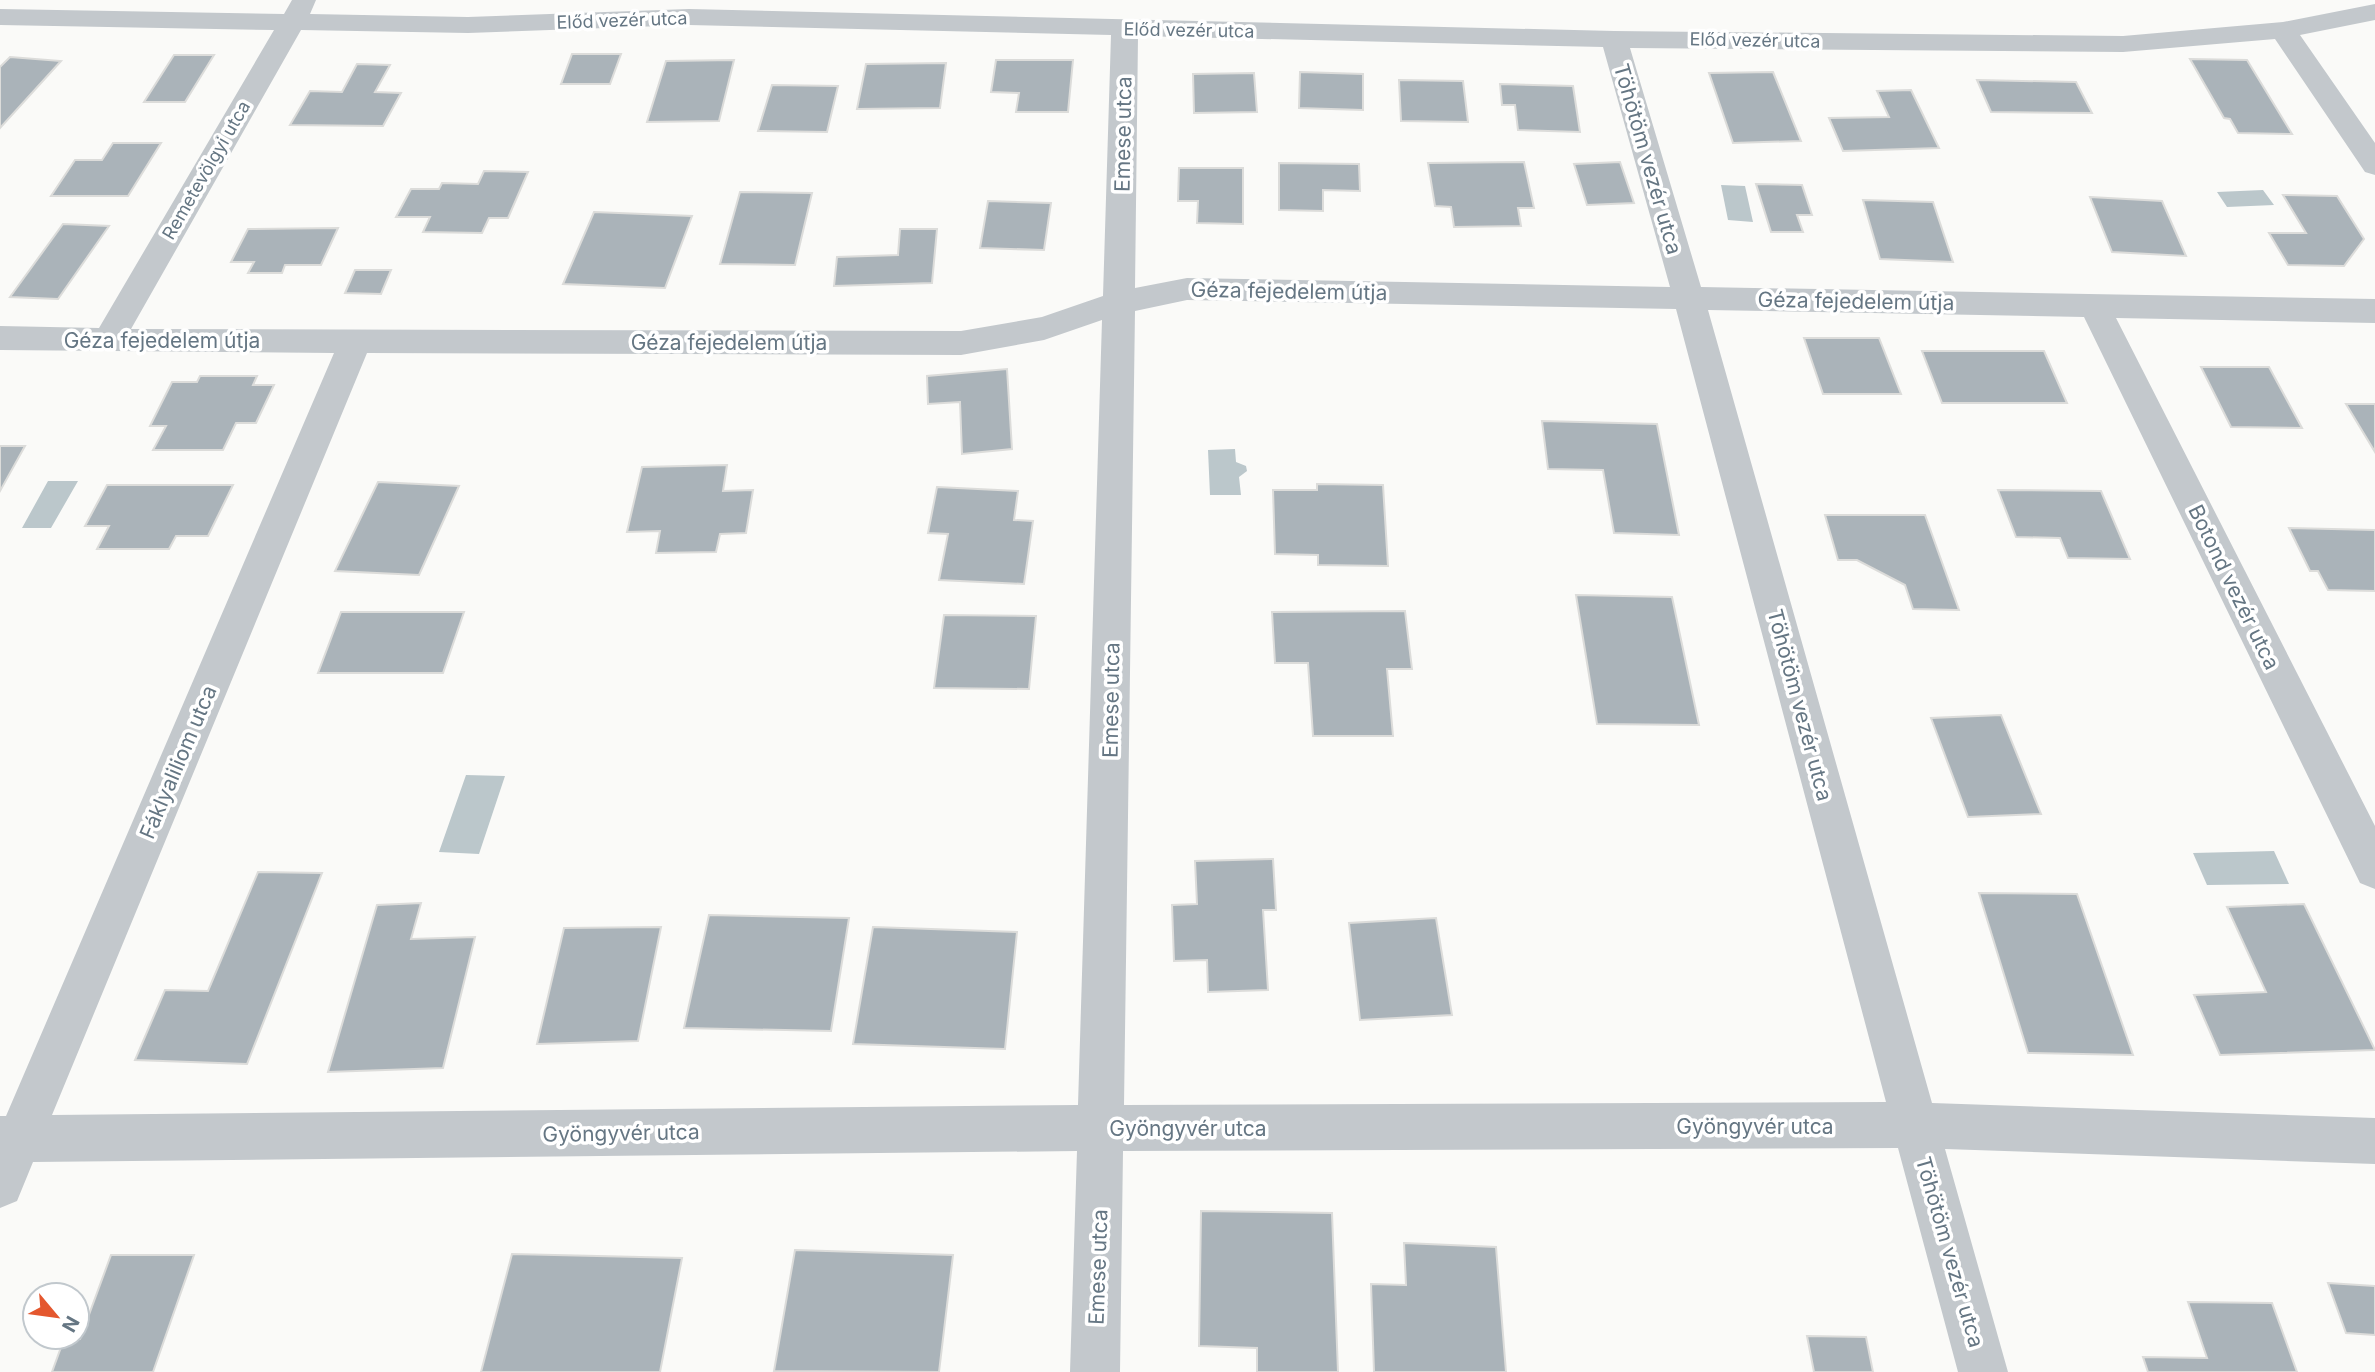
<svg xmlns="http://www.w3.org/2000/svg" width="2375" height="1372" font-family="Inter,sans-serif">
<rect width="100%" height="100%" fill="#fafaf8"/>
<path fill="#bbc7cb" d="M1721,185L1745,186L1753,222L1728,220Z
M2263,190L2274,205L2227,207L2217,192Z
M1235,449L1236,462L1246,466L1247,471L1239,477L1241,495H1210L1208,450Z
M48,481H78L51,528H22Z
M466,775L505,776L479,854L439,852Z
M2274,851L2289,884L2207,885L2193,853Z"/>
<path fill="#aab3b9" stroke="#dcdcda" stroke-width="2" d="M572,54H621L610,84H561Z
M174,55H214L185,102H144Z
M10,57L61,61L0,128V67Z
M2190,59L2247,60L2292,134L2238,133L2230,119L2224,118Z
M734,60L719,121L647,122L666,61Z
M996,60H1073L1068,112H1016L1019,93L991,92Z
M946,63L940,108L857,109L866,64Z
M357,64L390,65L375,92L401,93L383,126L290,125L310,91L342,92Z
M1300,72L1363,74V110L1299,108Z
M1773,72L1801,141L1733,143L1709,73Z
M1254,73L1257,112L1194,113L1193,74Z
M1399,80L1463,81L1468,122L1401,121Z
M1977,80L2076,82L2092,113L1991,112Z
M1500,84L1573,86L1580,132L1518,130L1515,105H1502Z
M772,85L838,86L827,132L758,131Z
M1911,90L1939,148L1843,151L1829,118L1889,117L1877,91Z
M113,143H161L128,196H51L75,160H102Z
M1524,162L1534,208H1518L1521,226L1454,227L1451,207L1435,206L1428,163Z
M1620,162L1634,203L1587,205L1574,164Z
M1279,163L1359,164L1360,191L1323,190V211L1279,210Z
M1179,168H1243V224L1197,223L1198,201H1178Z
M484,171L528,172L508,218H489L482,233L423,232L430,217H396L411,189H439L442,183L478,184Z
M1756,184L1802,185L1812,215H1797L1803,232H1771Z
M740,192L812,193L795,265L720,264Z
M2283,195L2337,196L2364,239L2344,266L2288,265L2269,233H2306Z
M2090,197L2162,201L2186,256L2112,252Z
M1863,200L1933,202L1953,262L1880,259Z
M988,201L1051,203L1044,250L980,248Z
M594,212L692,216L665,288L563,284Z
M63,224L109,226L58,299L10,297Z
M338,228L321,265H285L282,273H248L254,262H231L248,229Z
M900,229H937L932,283L834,286L837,257L898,255Z
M355,270H391L381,294L345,293Z
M1804,338H1879L1901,394H1823Z
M1922,351H2044L2067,403H1942Z
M2201,367H2269L2302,428L2231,427Z
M1007,369L1012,449L962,454L960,402L928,404L927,376Z
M200,376H257L253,385H274L256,423H236L223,450H153L166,426H150L172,382H197Z
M2346,404H2375V452Z
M1542,421L1657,424L1679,535L1614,533L1603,470L1548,469Z
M0,446H25L0,491Z
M727,465L723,491L753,490L746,533L720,534L716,552L656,553L660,531L627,532L642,467Z
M378,482L459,486L419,575L335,571Z
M1317,484L1383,485L1388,566L1318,565V555L1275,554L1273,490H1317Z
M107,485H233L208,536H176L169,549H97L109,526H85Z
M937,487L1018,491L1014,520L1033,521L1024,584L939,580L948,534L928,533Z
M1998,490L2101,491L2130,559L2068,558L2060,538L2016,537Z
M1825,515H1925L1959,610L1913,609L1905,585L1857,560H1838Z
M2289,528L2375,530V591L2328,590L2318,571H2310Z
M1576,595L1672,597L1699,725L1597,724Z
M1405,611L1412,669H1387L1393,736H1313L1308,663H1275L1272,612Z
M341,612H464L443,673H318Z
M944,615L1036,616L1029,689L934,688Z
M2001,715L2041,814L1968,817L1931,718Z
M1273,859L1276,910H1263L1268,990L1208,992L1207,960L1174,961L1172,905L1197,904L1195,861Z
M258,872L322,873L247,1064L135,1060L165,990L208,991Z
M1979,893L2077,894L2133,1055L2028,1053Z
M421,903L411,939L475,937L443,1068L328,1072L377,905Z
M2304,904L2375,1050L2220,1055L2194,995L2266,992L2227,907Z
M709,915L849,918L831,1031L684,1028Z
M1436,918L1452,1015L1360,1020L1349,923Z
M661,927L638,1041L537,1044L564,928Z
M873,927L1017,932L1005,1049L853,1044Z
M1201,1211L1332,1213L1338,1372H1257V1348L1199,1346Z
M1404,1243L1496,1247L1506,1372H1374L1371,1284L1406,1285Z
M795,1250L953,1255L939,1372L774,1371Z
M512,1254L682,1258L660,1372H481Z
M111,1255H194L153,1372H52L64,1339H80Z
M2328,1283L2375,1286V1335L2346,1333Z
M2188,1302L2272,1303L2297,1372H2148L2143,1357L2207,1358Z
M1807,1336L1866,1337L1873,1372H1814Z"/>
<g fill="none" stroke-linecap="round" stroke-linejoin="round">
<path fill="#c3c8cc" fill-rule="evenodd" d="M292,0H316L310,14L468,17L689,9L1614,31L2123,36L2283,22L2375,4V20L2300,35L2375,143V175L2365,172L2275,39L2123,52L1630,48L1701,287L2375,299V323L2116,318L2375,826V889L2360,883L2084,317L1708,310L1932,1103L2375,1118V1164L1945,1149L2008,1372H1958L1898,1148L1123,1151L1120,1372H1070L1077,1151L33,1162L17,1201L0,1208V1116H6L334,353L0,350V326L99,328L274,30L0,25V9L284,14ZM689,25L1111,35L1103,296L1042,317L961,331L131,329L301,30L468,33ZM1138,36L1603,47L1670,287L1187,278L1135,288ZM1187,300L1676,309L1886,1102L1124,1105L1135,311ZM1102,320L1078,1105L52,1115L367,353L961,355L1044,340Z"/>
</g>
<g text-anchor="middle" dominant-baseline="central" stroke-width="7" stroke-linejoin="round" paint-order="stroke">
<g font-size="18" fill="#657683" stroke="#fff">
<text transform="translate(622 20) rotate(-2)">Előd vezér utca</text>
<text transform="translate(1189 30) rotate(1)">Előd vezér utca</text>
<text transform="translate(1755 40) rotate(1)">Előd vezér utca</text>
<text transform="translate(206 170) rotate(-60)">Remetevölgyi utca</text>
</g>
<g font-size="21" fill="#657683" stroke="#fff">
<text transform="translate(1123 134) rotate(-89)">Emese utca</text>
<text transform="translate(1648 159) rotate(74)">Töhötöm vezér utca</text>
<text transform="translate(1289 291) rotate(1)">Géza fejedelem útja</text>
<text transform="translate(1856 301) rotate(1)">Géza fejedelem útja</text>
<text x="162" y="340">Géza fejedelem útja</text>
<text x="729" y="342">Géza fejedelem útja</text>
<text transform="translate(2234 587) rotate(64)">Botond vezér utca</text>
<text transform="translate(1111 700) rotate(-89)">Emese utca</text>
<text transform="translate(1800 705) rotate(75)">Töhötöm vezér utca</text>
<text transform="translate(178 762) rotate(-67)">Fáklyaliliom utca</text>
<text x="1755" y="1126">Gyöngyvér utca</text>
<text x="1188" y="1128">Gyöngyvér utca</text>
<text transform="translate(621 1133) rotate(-1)">Gyöngyvér utca</text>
<text transform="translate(1950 1252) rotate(74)">Töhötöm vezér utca</text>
<text transform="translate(1098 1267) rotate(-88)">Emese utca</text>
</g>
</g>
<g transform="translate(56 1316) rotate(119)"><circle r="33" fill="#ffffff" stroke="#c1c8cd" stroke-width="2"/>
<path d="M0-5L12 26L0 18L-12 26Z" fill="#e4572e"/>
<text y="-10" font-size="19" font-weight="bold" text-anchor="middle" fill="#657683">N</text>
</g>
</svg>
